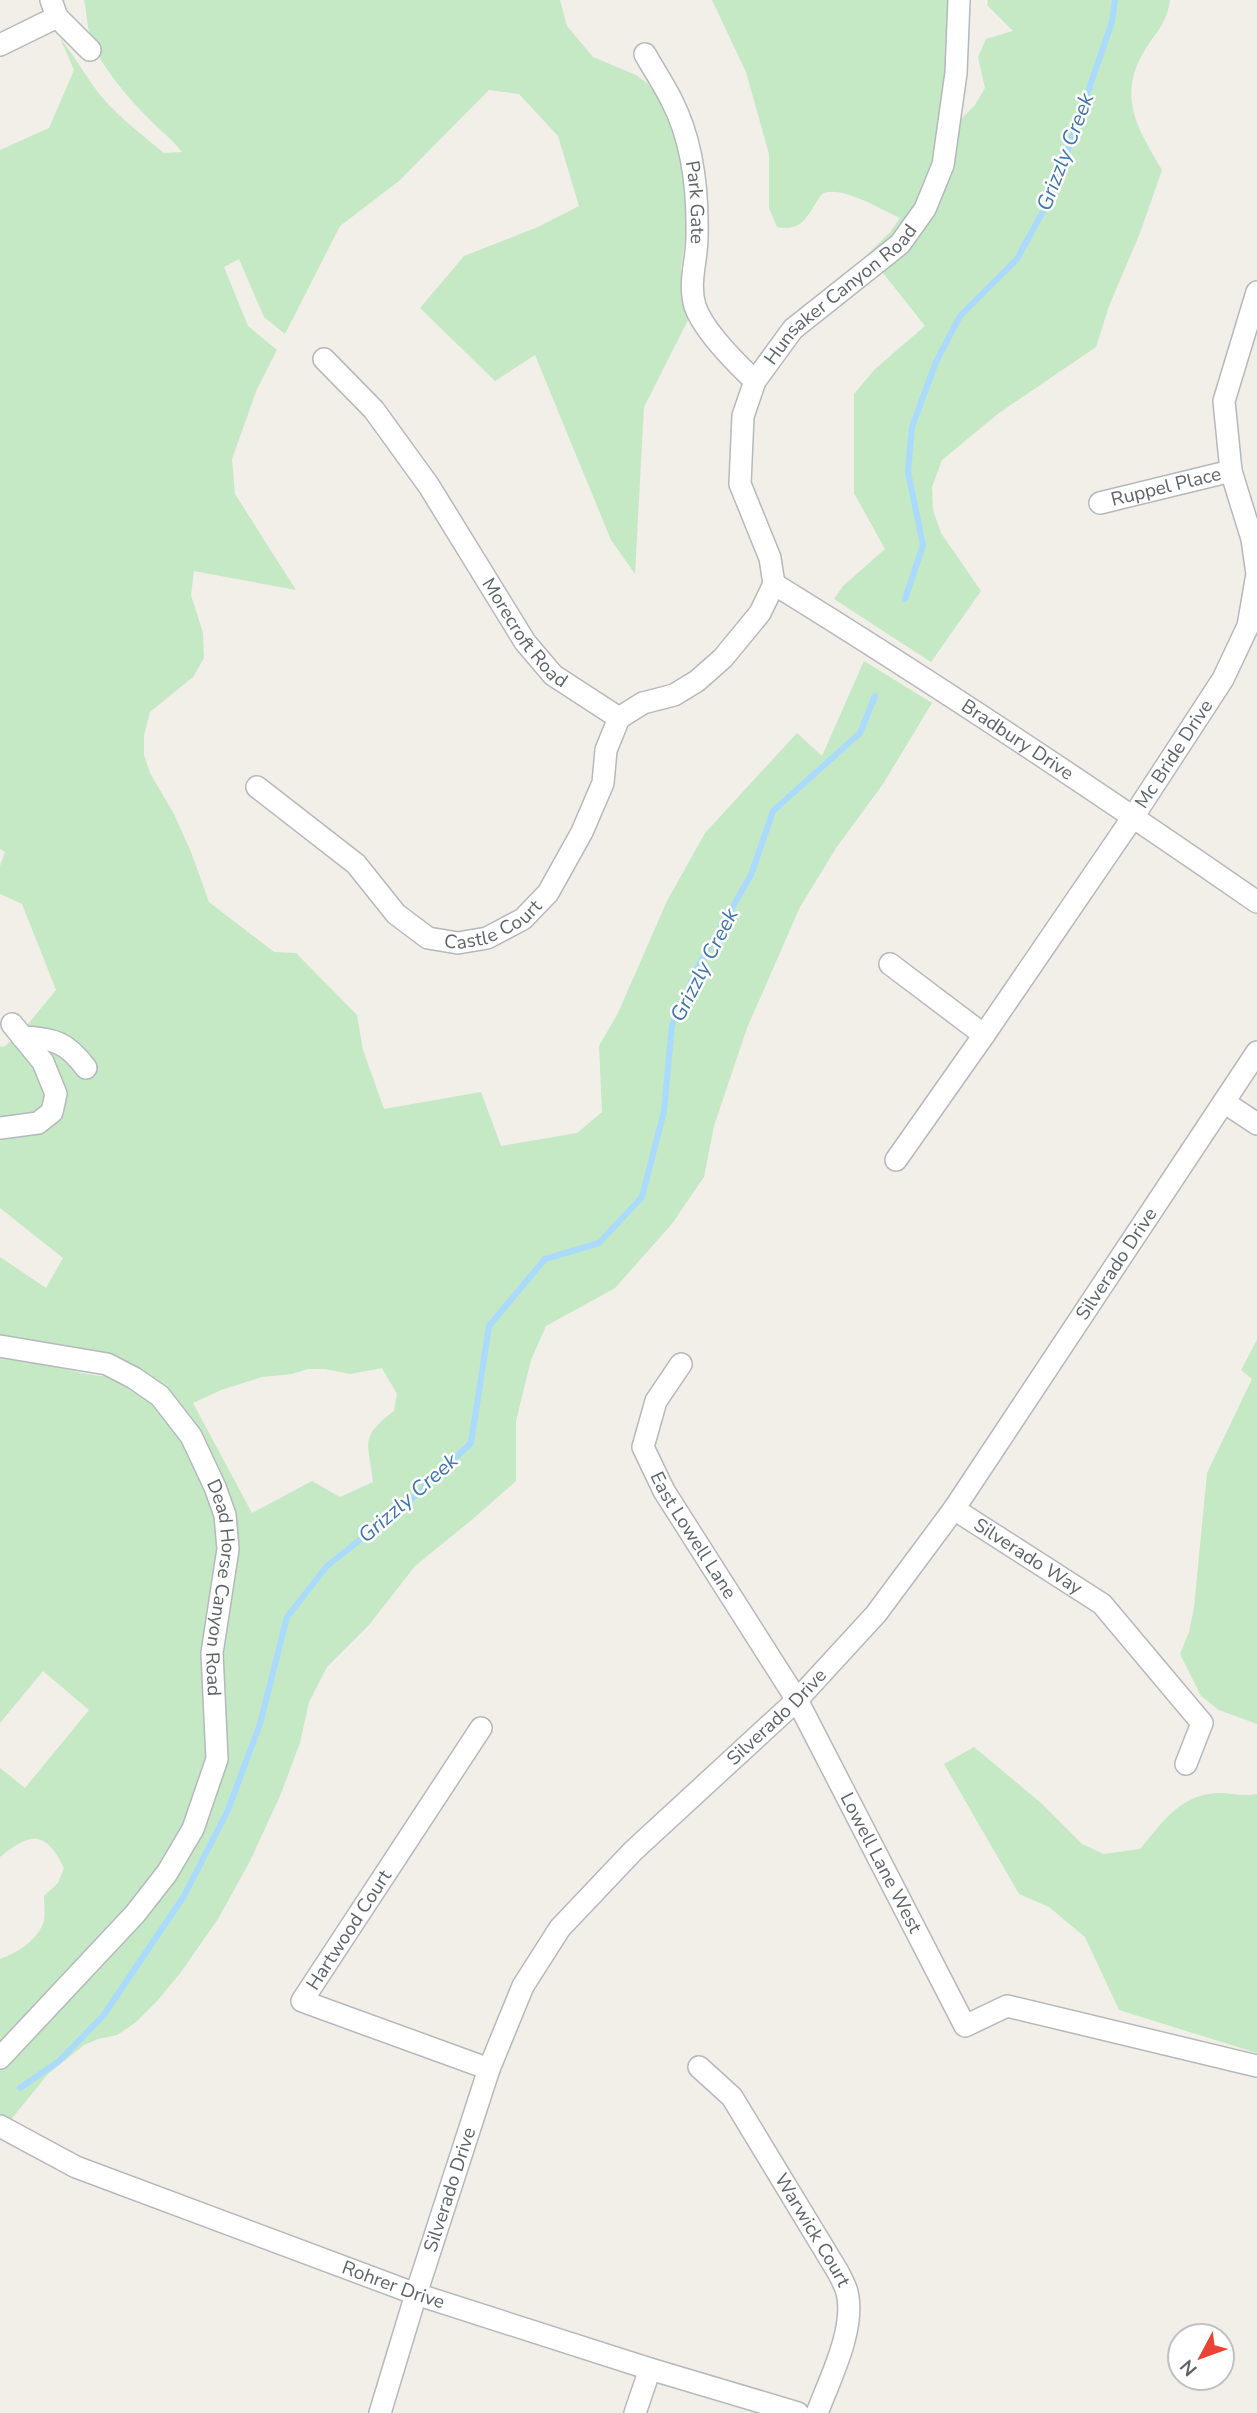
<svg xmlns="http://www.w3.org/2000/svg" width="1257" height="2413" font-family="'Nunito Sans',sans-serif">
<rect width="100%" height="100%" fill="#f1efe8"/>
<path fill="#c5e8c5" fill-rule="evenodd" d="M84,0H560L567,26L593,57L636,75L647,83L660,100L683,147L689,212L681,268V292L689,318L644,407L635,574L611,540L535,355L495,381L420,308L464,256L538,227L579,206L558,136L519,94L489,90L399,181L340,226L285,334L264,317L239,259L224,267L248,326L277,350L257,389L232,459L235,494L296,590L194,571L191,595L203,633L204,658L193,677L150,712L144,735V755L150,773L174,814L191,852L209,902L274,952L296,953L357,1015L363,1050L384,1109L481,1092L501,1146L577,1133L602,1112L599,1046L618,1013L667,901L705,833L797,733L822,756L864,661L932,703L883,784L836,848L800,907L747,1028L714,1126L704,1177L671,1225L615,1288L546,1326L531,1360L516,1421V1481L474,1518L415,1566L369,1625L327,1667L309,1702L300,1743L280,1796L250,1861L218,1919L181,1972L158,2000L135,2023L117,2035L98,2039L84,2045L48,2074L0,2133V1959C17,1953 35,1942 43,1924C46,1916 44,1904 44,1896L58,1883L64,1868C46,1830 30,1832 0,1857V1768L25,1788L89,1710L43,1671L0,1723V1353C43,1361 92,1382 136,1376L0,1342V1257L46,1288L63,1258L0,1208V1046L4,1047L24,1029L56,990L22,904L0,894V866L5,852L0,849V150L49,128L74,70L60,38C72,53 81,68 92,84C111,112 139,132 164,153L182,152C173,140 162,132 151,121C131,101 103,69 92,43C87,30 87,13 84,0ZM382,1368L397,1394L394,1411C358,1438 369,1443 373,1482L340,1497L312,1481L252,1513L193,1403L221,1390L262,1377L292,1374L308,1369H325L350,1374Z
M712,0H963L959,121L975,105L985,88L978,57L986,39L1013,31L987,5L988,0H1170C1167,22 1158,30 1146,48C1116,96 1137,127 1162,170L1140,233L1109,306L1096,347L999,413L942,460L932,487L933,510L941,533L981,591L931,662L834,599L843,586L885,549L854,493V394L875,369L925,326L868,254L891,231L900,218C882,210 840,184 822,194C807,214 805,232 777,227L769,208V154L746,72Z
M1257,1340V1724L1219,1710L1201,1696L1180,1654L1189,1632L1194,1608L1207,1473L1252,1379L1241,1370Z
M974,1747L1041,1803L1082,1844L1104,1854L1140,1849C1163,1822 1179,1795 1218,1793C1232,1793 1243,1797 1257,1794V2053L1119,2010L1085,1937L1049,1907L1019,1894L944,1764Z"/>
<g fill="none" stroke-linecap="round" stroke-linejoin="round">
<path stroke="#aadaff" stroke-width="6" d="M905,599L923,545L908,472L912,427L936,362L960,316L1017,259L1053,193L1112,22L1115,0
M20,2088L59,2061L103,2016L184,1896L228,1810L260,1724L287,1617L327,1566L414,1497L471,1443L489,1326L545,1259L599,1243L642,1197L664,1111L672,1025L699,965L751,875L773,811L860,733L875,696"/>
<g stroke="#b5b8bc" stroke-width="24">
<g id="minor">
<path d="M51,0L57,17L90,50"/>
<path d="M0,45L57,17"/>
<path id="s1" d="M645,54C654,70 664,85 672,101C693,142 698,192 697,237C697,261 688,282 695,306C703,330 737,364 755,381"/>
<path id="s2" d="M324,359L374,410L429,486L525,642L553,675L619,718L643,703L674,695L697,681L723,658L760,613L774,584"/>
<path id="s3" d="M1100,503L1231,471"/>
<path id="s4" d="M774,584L770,558L740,484L743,416L755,381L793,329L900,244L925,209L943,165L956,73L959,0"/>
<path id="s5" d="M774,584C938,685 1098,792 1257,902"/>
<path id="s6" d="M257,787L356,864L396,914L428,938L458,943L487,938L523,919L548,893L582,832L603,783L606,750L619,718"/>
<path d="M890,964L984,1035"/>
<path d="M22,1037C53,1038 67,1042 86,1068"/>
<path d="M1224,1102L1257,1124"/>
<path d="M0,1128L38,1123L52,1112L56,1094L43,1062L12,1024"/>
<path id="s7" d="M896,1160L984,1035L1133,817L1223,679L1248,626L1257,574L1252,539L1231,471L1224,401L1257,292"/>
<path id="s8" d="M0,1346L107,1364L134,1378L160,1396L191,1436L215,1487L225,1515L228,1549L212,1653L217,1759L193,1829L167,1873L135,1914L0,2058"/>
<path id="s9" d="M681,1364L656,1401L643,1447L664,1491L797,1700L965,2026L1007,2006L1257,2066"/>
<path id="s10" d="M954,1509L1102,1604L1202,1723L1186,1764"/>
<path d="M481,1728L302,2001L489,2069"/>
<path id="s11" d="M699,2067L732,2097L838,2272C841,2278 845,2285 847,2292C856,2328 830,2379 817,2413"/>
<path id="s12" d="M0,2126L76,2167L416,2294L650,2369L798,2413"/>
<path id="s13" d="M380,2413L416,2294L489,2069L523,1986L560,1928L633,1851L797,1700L876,1614L954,1509L1257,1052"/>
<path d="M635,2413L650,2369"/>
</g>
</g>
<use href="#minor" stroke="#fff" stroke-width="21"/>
</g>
<g text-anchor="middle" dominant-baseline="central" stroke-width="5" stroke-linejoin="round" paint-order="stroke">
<g font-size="19" fill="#5f6368" stroke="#fff">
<text stroke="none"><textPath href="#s1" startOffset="159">Park Gate</textPath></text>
<text stroke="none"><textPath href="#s4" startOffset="334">Hunsaker Canyon Road</textPath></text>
<text stroke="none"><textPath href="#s3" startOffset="68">Ruppel Place</textPath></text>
<text stroke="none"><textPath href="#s2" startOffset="341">Morecroft Road</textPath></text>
<text stroke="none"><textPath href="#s5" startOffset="289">Bradbury Drive</textPath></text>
<text stroke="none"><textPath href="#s7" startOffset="492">Mc Bride Drive</textPath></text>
<text stroke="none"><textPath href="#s6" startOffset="299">Castle Court</textPath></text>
<text stroke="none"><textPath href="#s13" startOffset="1390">Silverado Drive</textPath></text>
<text stroke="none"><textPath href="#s9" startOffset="194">East Lowell Lane</textPath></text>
<text stroke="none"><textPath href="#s10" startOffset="88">Silverado Way</textPath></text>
<text stroke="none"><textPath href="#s8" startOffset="380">Dead Horse Canyon Road</textPath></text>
<text stroke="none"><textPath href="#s13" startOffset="822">Silverado Drive</textPath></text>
<text stroke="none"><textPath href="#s9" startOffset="572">Lowell Lane West</textPath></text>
<text transform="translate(349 1930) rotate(-57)">Hartwood Court</text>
<text stroke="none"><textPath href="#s13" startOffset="234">Silverado Drive</textPath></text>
<text stroke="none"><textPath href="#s11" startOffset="200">Warwick Court</textPath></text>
<text stroke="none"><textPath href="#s12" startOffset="425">Rohrer Drive</textPath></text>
</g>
<g font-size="21" font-style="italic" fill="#4174aa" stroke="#fff">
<text transform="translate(1065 152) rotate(-69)">Grizzly Creek</text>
<text transform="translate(704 965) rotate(-63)">Grizzly Creek</text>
<text transform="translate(408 1498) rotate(-41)">Grizzly Creek</text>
</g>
</g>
<g transform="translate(1201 2357) rotate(229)"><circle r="33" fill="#ffffff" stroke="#bfc1c3" stroke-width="2"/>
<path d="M0-5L12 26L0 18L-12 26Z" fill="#ea4335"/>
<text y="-10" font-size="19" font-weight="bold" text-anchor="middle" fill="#5f6368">N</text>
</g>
</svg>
